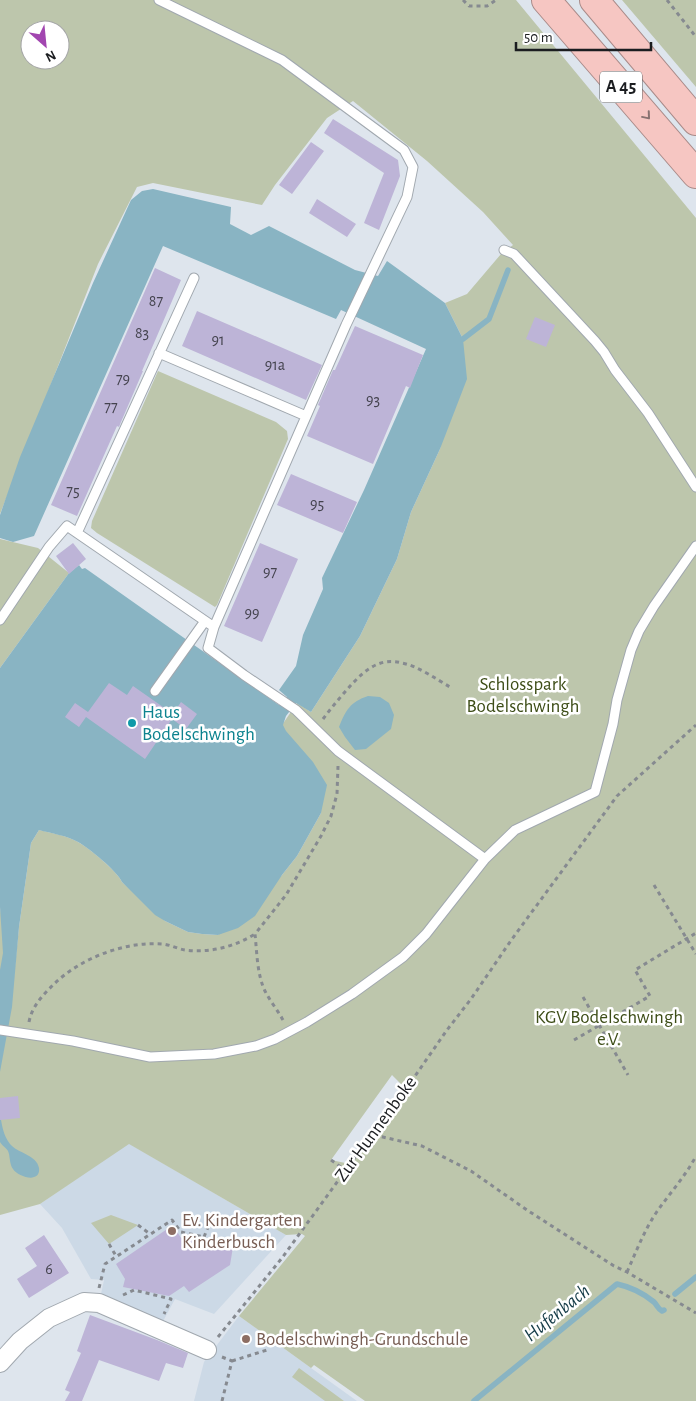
<svg xmlns="http://www.w3.org/2000/svg" width="696" height="1401" font-family="'Alegreya Sans',sans-serif">
<rect width="100%" height="100%" fill="#dee5ed"/>
<path fill="#ccd9e6" d="M128,1143L286,1235L214,1314L175,1299L161,1325L104,1300L101,1294L104,1280L91,1279L62,1228L40,1204Z
M239,1316L311,1368L357,1401H194L204,1362Z"/>
<path fill="#bdc6ac" fill-rule="evenodd" d="M0,0H516L696,218V1401H365L314,1365L311,1368L239,1316L305,1236L302,1234L286,1235L129,1144L40,1204L0,1215V907L13,986L19,927L31,843L39,830C51,833 65,835 76,841C87,846 118,872 122,882L165,921L188,932L202,934L218,935L282,875L297,856L321,813L282,725L297,703L311,712L360,636L397,559L411,512L440,449L463,339L445,303L467,294L501,254L513,245L483,212L427,161L353,101L327,118L275,185L262,205L153,183L137,187L98,264L0,514ZM30,30H60V60H30ZM392,1075L406,1089L374,1135L350,1164L331,1160Z
M622,0H696V87Z
M158,371L276,422L287,431L288,439L217,605L215,607L97,533L91,528L92,521Z
M0,539L38,548L69,573L0,668Z
M111,1215L138,1225L109,1244L91,1223Z
M299,1368L344,1401H325L292,1377Z"/>
<path fill="#89b4c3" d="M153,189L231,207L230,224L251,235L269,226L355,270L378,276L387,261L445,303L463,339L467,379L440,449L411,512L397,559L360,636L311,712L296,703L286,716L283,725L286,731L313,762L327,785L321,813L297,856L282,875L255,916L238,928L218,935L202,934L188,932L165,921L155,915L122,882C117,871 89,848 78,842C68,836 50,833 39,830L31,843L19,927L12,1007L0,1072V970L3,953L0,907V668L69,573L79,565L82,569L85,568L279,705L287,697L279,690L296,666L303,635L323,589L322,578L364,490L426,349L341,310L336,319L163,246L34,536L13,542L0,538V515L20,457L93,283L131,200L142,191Z
M368,696L380,697L389,703L394,715L391,729L366,749L355,750L345,737L339,727C346,710 350,702 368,696Z
M0,1114C2,1125 3,1135 10,1144C17,1153 37,1155 39,1168C41,1184 18,1177 13,1169C10,1165 10,1159 9,1154C8,1148 3,1147 0,1142C0,1137 0,1120 0,1114Z"/>
<g fill="none" stroke-linecap="round" stroke-linejoin="round">
<path stroke="#89b4c3" stroke-width="5.5" d="M463,339L489,319L508,270
M675,1294L696,1277
M474,1401L617,1284C631,1287 643,1293 654,1302C657,1305 658,1309 662,1311L664,1310"/>
</g>
<path fill="#bdb4d7" d="M333,119L398,160L400,176L379,230L364,223L384,173L324,133Z
M311,142L324,151L292,194L279,185Z
M317,199L356,224L347,237L309,213Z
M155,268L181,280L142,371H143L121,422L119,427L117,426L77,516L51,505Z
M197,311L322,365L306,400L182,346Z
M535,317L555,325L546,347L526,339Z
M355,326L423,355L410,388L406,386L373,464L307,436L320,406L318,405L333,370H335Z
M291,474L357,502L343,533L277,505Z
M73,543L86,559L69,574L56,556Z
M260,543L298,559L262,642L224,626Z
M109,683L127,695L133,686L173,714L181,702L197,714L186,729L172,719L145,759L86,717L79,727L65,717L75,703L88,712Z
M18,1096L20,1118L0,1120V1098Z
M173,1225L181,1238L233,1247L230,1265L189,1292L184,1286L169,1296L123,1287L125,1279L116,1264Z
M44,1235L69,1273L29,1298L17,1279L37,1266L25,1248Z
M90,1315L157,1340L188,1353L183,1368L166,1363L159,1381L99,1360L82,1401H65L70,1392L65,1390L81,1353L77,1351Z"/>
<g fill="none" stroke-linecap="round" stroke-linejoin="round">
<g stroke="#a1a8af" stroke-width="11">
<path id="service" d="M504,250L514,254L595,341L604,352L615,370L648,413L696,487
M159,353L306,416
M77,533L194,278
M0,620L49,547L67,526L214,627L346,325L407,197L413,167L404,150L282,60L159,0
M214,627L208,648L244,675L296,710L338,751L485,859
M155,691L205,621
M0,1030L73,1041L150,1057L214,1054L256,1046L275,1039L307,1022L352,994L403,957L426,934L485,859L515,830L595,792L613,724L617,700L631,650L639,631L654,606L696,546"/>
</g>
<g stroke="#a1a8af" stroke-width="20">
<path id="minor" d="M0,1363L20,1341L49,1318L84,1302L99,1303L207,1350"/>
</g>
<g stroke="#a98b89" stroke-width="30">
<path id="motorway" d="M546,0L696,174
M594,0L696,121"/>
</g>
<path stroke="#868a90" stroke-width="3" stroke-dasharray="4 4" stroke-linecap="butt" d="M463,0L469,6H487L496,0
M667,0L696,37
M323,719C332,707 342,695 352,684C366,669 381,657 402,663C418,666 436,679 450,687
M654,885L696,954
M583,997L628,1075
M283,1020C278,1011 271,1002 266,993C257,976 257,953 255,934L286,895L321,836L331,816L337,794L338,766
M29,1022C32,1006 43,995 54,984C81,958 125,941 163,944C171,945 178,949 185,950C210,953 234,947 255,934
M574,1040L650,996L635,970L696,933
M374,1135L422,1146L471,1171L527,1210L614,1266L627,1272L696,1313
M331,1160L345,1170
M138,1225L150,1234
M204,1237L208,1227
M109,1244L116,1256
M627,1272C636,1252 644,1231 656,1213C669,1194 685,1177 696,1156
M99,1288L105,1264L172,1220L181,1232L204,1237L203,1240L217,1242V1239L235,1242V1245
M123,1295L134,1290L171,1299L164,1314
M218,1337L282,1258L356,1156L374,1135L447,1030L471,999L512,939L617,796L696,725
M232,1361L267,1350
M222,1401L232,1361L222,1357"/>
<use href="#service" stroke="#fff" stroke-width="9"/>
<use href="#minor" stroke="#fff" stroke-width="18"/>
<use href="#motorway" stroke="#f6c6c2" stroke-width="28"/>
</g>
<defs><path id="oneway-chevron" d="M-2-3.5L2.5 0L-2 3.5" fill="none" stroke-width="1.6" stroke-linecap="round" stroke-linejoin="round" transform="scale(1.25)"/></defs>
<use stroke="#887271" href="#oneway-chevron" transform="translate(647 116) rotate(50)"/>
<circle fill="#0f9aa8" stroke="#fff" stroke-width="2" cx="132" cy="723" r="5"/>
<g fill="#8d6e63" stroke="#fff" stroke-width="2">
<circle cx="172" cy="1231" r="5"/>
<circle cx="246" cy="1339" r="5"/>
</g>
<g text-anchor="middle" dominant-baseline="central" stroke-width="5" stroke-linejoin="round" paint-order="stroke">
<g font-size="16" fill="#44434e">
<text x="156" y="301">87</text>
<text x="142" y="333">83</text>
<text x="218" y="340">91</text>
<text x="275" y="365">91a</text>
<text x="123" y="379">79</text>
<text x="373" y="400">93</text>
<text x="111" y="407">77</text>
<text x="73" y="491">75</text>
<text x="317" y="504">95</text>
<text x="270" y="572">97</text>
<text x="252" y="613">99</text>
<text x="49" y="1269">6</text>
</g>
<rect fill="#fff" stroke="#5f6163" stroke-width="1" x="600" y="71.5" width="42" height="31" rx="4"/>
<g font-size="18" font-weight="bold" fill="#1b1d20">
<text x="621" y="87">A 45</text>
</g>
<g font-size="19" fill="#3d4d17" stroke="#fff">
<text x="523" y="684">Schlosspark<tspan x="523" dy="22">Bodelschwingh</tspan></text>
<text x="609" y="1017">KGV Bodelschwingh<tspan x="609" dy="22">e.V.</tspan></text>
</g>
<g font-size="19" fill="#0d838f" stroke="#fff" text-anchor="start">
<text x="142" y="712">Haus<tspan x="142" dy="22">Bodelschwingh</tspan></text>
</g>
<g font-size="19" fill="#1b1d20" stroke="#fff">
<text transform="translate(376 1129) rotate(-54)">Zur Hunnenboke</text>
</g>
<g font-size="19" fill="#785e54" stroke="#fff" text-anchor="start">
<text x="182" y="1220">Ev. Kindergarten<tspan x="182" dy="22">Kinderbusch</tspan></text>
<text x="256" y="1339">Bodelschwingh-Grundschule</text>
</g>
<g font-size="20" font-style="italic" fill="#143b47" stroke="#fff">
<text transform="translate(557 1313) rotate(-39)">Hufenbach</text>
</g>
</g>
<g transform="translate(45 45) rotate(153)"><circle r="24" fill="#ffffff" stroke="#a4a5a6"/>
<path d="M0-4L9 19L0 12L-9 19Z" fill="#a246b0"/>
<text y="-8" font-size="14" font-weight="bold" text-anchor="middle" fill="#1b1d20">N</text>
</g>
<path d="M516 42v8h135v-8" fill="none" stroke="#1b1d20" stroke-width="2.5"/>
<text x="524" y="42" font-size="15" fill="#1b1d20" stroke="#ffffff" stroke-width="4" paint-order="stroke">50 m</text>
</svg>
